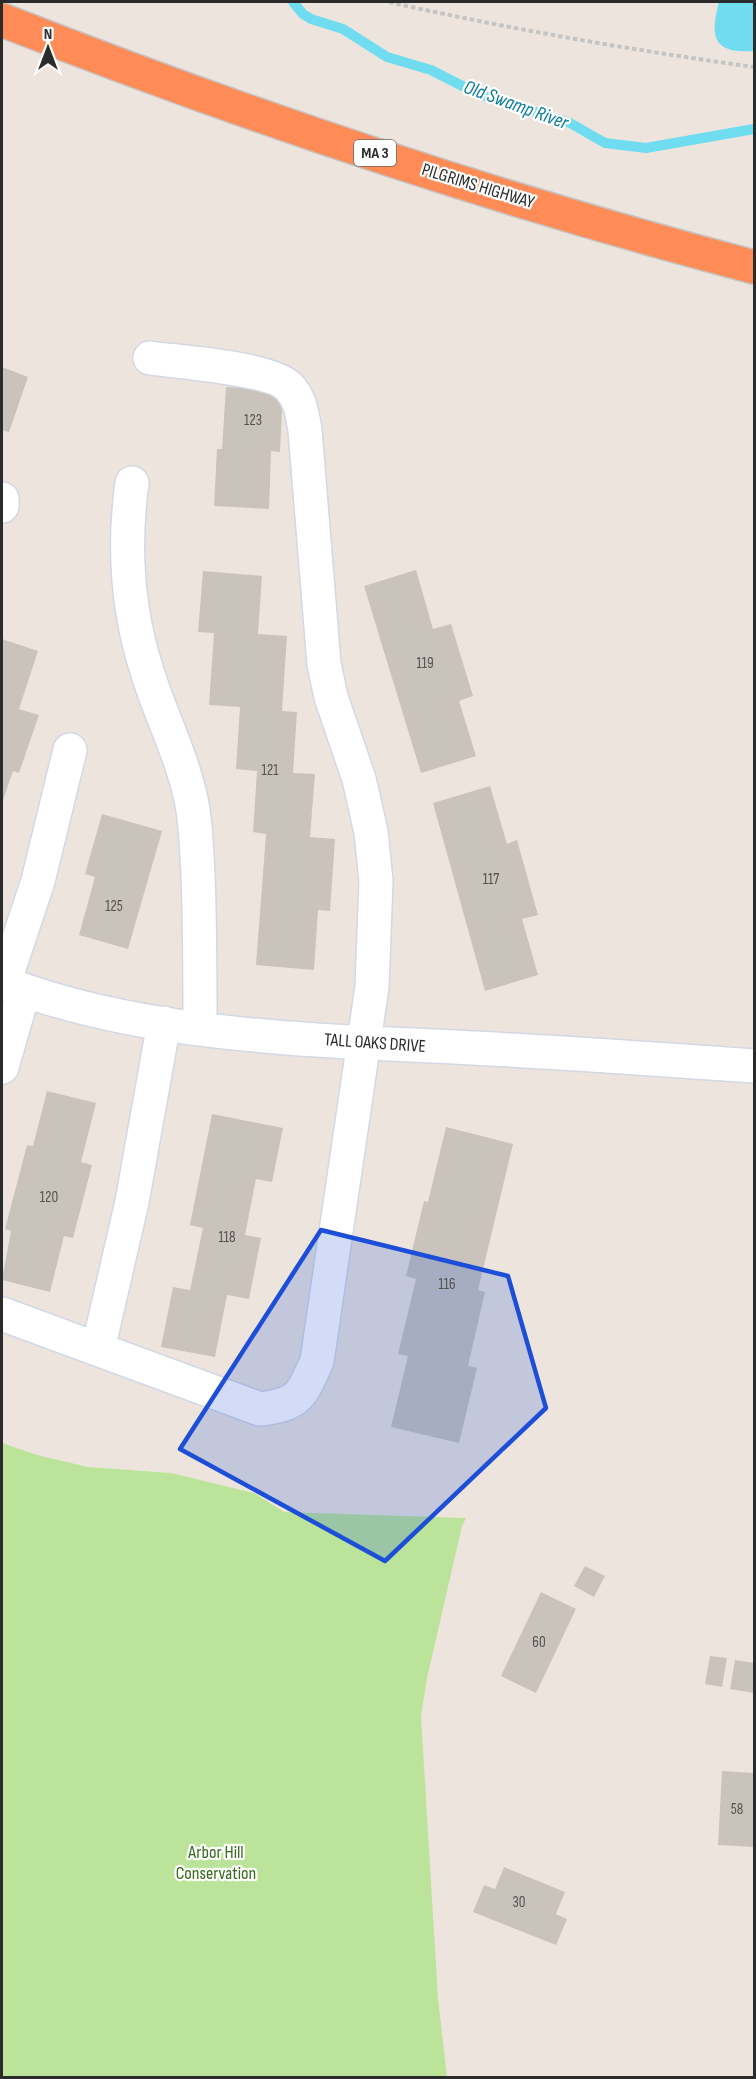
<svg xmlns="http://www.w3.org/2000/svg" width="756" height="2079" font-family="'Sofia Sans Condensed',sans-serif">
<rect width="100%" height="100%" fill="#ede5dd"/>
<path fill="#bbe49a" d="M2,1443L37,1455L88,1467L171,1473L254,1493L284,1512L466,1518L462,1526L427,1678L421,1716L438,1998L447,2077H2Z"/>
<path fill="#70dcef" d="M719,2H754V51C712,54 710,36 719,2Z"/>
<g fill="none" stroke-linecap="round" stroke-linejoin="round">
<path stroke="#70dcef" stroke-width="10" d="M293,2L303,14L311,19L343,29L387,57L431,70L478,94L570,123L605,143L646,148L754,129"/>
</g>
<path fill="#c9c3bc" d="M2,367L28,377L9,432L2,430Z
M226,387L283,390L280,452L271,451L269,509L214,506L217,449H222Z
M416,570L433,629L451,624L473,696L459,701L476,756L421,773L364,586Z
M203,571L262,576L258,634L287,636L282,711L297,712L293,773L315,774L310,837L335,839L330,911L318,910L314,970L256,965L266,834L253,832L257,771L236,769L240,707L209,705L214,633L198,632Z
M2,639L38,651L19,709L39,715L19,773L13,771L2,803Z
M490,786L507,844L517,840L538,915L522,919L538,975L485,991L433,803Z
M102,814L162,831L128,949L79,935L95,877L85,874Z
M47,1091L96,1103L81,1162L92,1165L73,1238L64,1236L50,1292L2,1280L11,1231L5,1229L27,1145L33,1146Z
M212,1114L283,1128L272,1182L256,1179L245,1235L261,1238L249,1299L227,1295L215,1357L161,1347L173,1287L190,1290L203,1228L190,1225Z
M446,1127L513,1144L478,1290L485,1292L468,1366L477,1368L459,1443L391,1427L408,1356L398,1354L416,1279L406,1276L424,1201L428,1202Z
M585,1566L605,1576L594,1597L574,1586Z
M541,1592L576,1609L536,1693L501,1676Z
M710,1656L727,1658L722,1687L705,1684Z
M735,1660L754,1663V1693L730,1689Z
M722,1771L754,1773V1847L718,1845Z
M504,1867L565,1892L556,1914L567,1919L556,1945L473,1912L484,1885L495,1889Z"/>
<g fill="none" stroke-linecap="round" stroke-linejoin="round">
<g stroke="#d3d8e4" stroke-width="36">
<path id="minor" d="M132,483C123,548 127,609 147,671C159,711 178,747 188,787C196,815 196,844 198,873C200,925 200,976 200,1028
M2,499V506
M2,982C139,1036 308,1040 455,1047C555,1052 655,1059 754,1066
M4,983L38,881L70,750
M2,1067L24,990
M2,1314L260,1409C300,1404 301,1396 317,1361L372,987L376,881L371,832L359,779L331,697L324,664L305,430C302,414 301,400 289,387C271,368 179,362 150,358
M98,1349L132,1202L164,1023"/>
</g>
<g stroke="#c4c4c4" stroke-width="36">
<path id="highway" d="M2,20C247,116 499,200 754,267"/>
</g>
<path stroke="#c4c4c4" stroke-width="4" stroke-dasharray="4.5 3" stroke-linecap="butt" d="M389,2C510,29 632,50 754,67"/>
<use href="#minor" stroke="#fff" stroke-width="33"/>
<use href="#highway" stroke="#ff8c57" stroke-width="33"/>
</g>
<path fill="#1d4ed8" fill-opacity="0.2" stroke="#1d4ed8" stroke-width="4.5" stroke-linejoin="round" d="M321,1230L508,1276L546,1408L385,1561L180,1449Z"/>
<g text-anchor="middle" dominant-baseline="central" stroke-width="4.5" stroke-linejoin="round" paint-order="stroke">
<g font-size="15" fill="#52514f">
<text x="253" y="420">123</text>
<text x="425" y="663">119</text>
<text x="270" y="770">121</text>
<text x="491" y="879">117</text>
<text x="114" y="906">125</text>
<text x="49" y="1197">120</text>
<text x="227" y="1237">118</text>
<text x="447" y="1284">116</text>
<text x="539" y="1642">60</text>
<text x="737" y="1809">58</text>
<text x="519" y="1902">30</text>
</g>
<rect fill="#fff" stroke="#6b6b6b" stroke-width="1.5" x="354" y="140" width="42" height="26" rx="4.5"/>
<g font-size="16" font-weight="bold" fill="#2b2b2b">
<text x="375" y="153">MA 3</text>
</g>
<g font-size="18" fill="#2b2b2b" stroke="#fff">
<text transform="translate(478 186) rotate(17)">PILGRIMS HIGHWAY</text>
<text transform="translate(375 1043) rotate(4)">TALL OAKS DRIVE</text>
</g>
<g font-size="18" fill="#346a1a" stroke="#fff">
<text x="216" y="1852">Arbor Hill<tspan x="216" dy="21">Conservation</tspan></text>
</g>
<g font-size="20" font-style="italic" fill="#0d7d9e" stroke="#fff">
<text transform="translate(516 105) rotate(20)">Old Swamp River</text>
</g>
</g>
<rect width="756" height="2079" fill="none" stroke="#2b2b2b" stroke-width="6"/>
<g transform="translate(48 48)" stroke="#ffffff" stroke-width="4.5" paint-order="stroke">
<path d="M0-4.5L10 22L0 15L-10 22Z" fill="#2b2b2b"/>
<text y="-9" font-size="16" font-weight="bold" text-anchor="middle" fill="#2b2b2b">N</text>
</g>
</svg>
